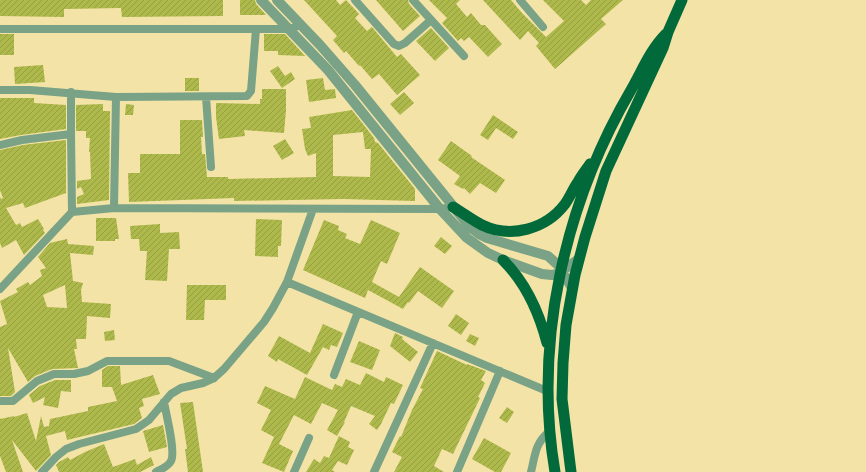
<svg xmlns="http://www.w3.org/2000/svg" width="866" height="472" font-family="'Crimson Pro',serif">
<defs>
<pattern id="building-hatch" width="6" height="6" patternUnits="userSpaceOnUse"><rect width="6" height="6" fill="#aeb94b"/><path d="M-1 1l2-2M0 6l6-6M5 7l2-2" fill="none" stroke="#959e40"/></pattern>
</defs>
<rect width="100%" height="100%" fill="#f4e3a6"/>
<path fill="url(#building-hatch)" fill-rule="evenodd" d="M0,0H223V16L122,17L121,8L64,9V17L0,16Z
M240,0H255L256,4L266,15H240Z
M304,0H336L340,5L346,0L359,14L355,18L367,31L372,27L397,57L401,54L420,75L397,95L379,74L372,79L360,65L359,66L346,51L344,53L333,40L337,36Z
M376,0H408L409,4L420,16L403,31Z
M429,0H460L456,4L467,17L471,13L481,25H485L502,44L488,57L469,37L464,41L461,38L458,41L442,23L447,18Z
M483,0H511L522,13L546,37L564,21L543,0H581L586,5L591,0H623L601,19L606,24L555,69L536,46L539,43L528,31L520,40Z
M431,28L449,48L435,61L416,41Z
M0,34H14V55H0Z
M264,34H285L305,56L278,55V51H264Z
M43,65L45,82L15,84L14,67Z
M278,66L285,76L291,72L295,79L282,88L270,71Z
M185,78H199V91H185Z
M323,78L325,90L335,89L336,98L309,102L306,80Z
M262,89H286V110L284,133L244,130L245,136L219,139L216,117V103L260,104V99H262Z
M404,92L414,103L400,115L390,104Z
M0,98H34V103L66,105V129L21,135L0,139Z
M103,104V111H110L109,200L77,204V197L84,194L81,187L77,189V181L91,179L90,152H89L90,138H86V131H76V105Z
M126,104L134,105L133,115H125Z
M352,110L374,138L375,142L378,143L415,189V201L343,199L234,201V198L129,202L128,173H140V154H180V120H202L203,137H201L202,154H205L207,177H228V179L316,177V153L308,156L305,149L302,129L311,128L309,117ZM363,132L365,149H371L370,177L333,176V135Z
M493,115L518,132L513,139L496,128L488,140L480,135Z
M285,139L294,153L282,160L273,146Z
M66,140V193L25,208L23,203L6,208L16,225L20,223L22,227L38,219L44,229L43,230L45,233L24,255L16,240L2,248L0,243V197L1,199L3,198L0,190V150L23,145Z
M451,141L472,156L471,157L505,180L496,193L480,183L470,194L464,188L463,189L454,184L460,176L438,160Z
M96,218H116L119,239H115V241H96Z
M256,219L282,220L281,246H278V257L255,256Z
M324,220L339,226L338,230L347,234L345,238L360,244L371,220L400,233L387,264L381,261L372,282L399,297L420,267L454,291L442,308L418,291L409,303L408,302L403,309L368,290L365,298L303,270Z
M160,224V233L179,232L180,249H169L167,281L145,280L147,251H140L139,239H131L130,226Z
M441,237L452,246L445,254L434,246Z
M67,239L68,244L94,246L93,255L70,253L73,281L83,283L81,290L82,302L111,304L110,318L87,316L86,339H76L77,349H74L78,368L52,369L35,376L28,382L8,348L15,392L11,396H0V327L7,324L0,301L18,292L16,289L28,282L30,285L42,276L40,270L46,268L38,257L50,243ZM65,285L67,308L47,307L43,295Z
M187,285H226V300H205L204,320H186Z
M456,314L469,323L461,335L448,326Z
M323,324L343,333L337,347L331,345L329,350L323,347L307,375L278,359L277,362L268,356L279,336L310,353Z
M114,330L115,340L105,341L104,332Z
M395,333L403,337L402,339L418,352L410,362L390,346Z
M470,334L479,338L475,346L466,341Z
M359,341L380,350L372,370L350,362Z
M437,351L467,365V364L486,371L481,380L485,383L478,397L480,398L453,454L442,449L434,466L444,472H394L402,457L392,452L400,436L401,437L412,410L423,389L420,388Z
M108,366H120L121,385L153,375L160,394L142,399L144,406L139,408L142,418L134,424L67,440L65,431L46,436L51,455L36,471L12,440L23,472H6L0,456V419L14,416V417L27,413L36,441L41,416L44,427L49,426L50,419L88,411V407L117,401L112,387H102V370Z
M366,373L384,382L386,377L403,385L394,404L391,403L381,424L377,430L369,424L375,416L351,406L344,422H345L337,436L327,430L338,410L322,403L311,424L294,415L279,444L293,451L284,472L262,463L274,437L261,430L271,410L257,403L265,386L295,399L305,377L332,390L335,384L342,387L346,379L360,385Z
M55,380H71V392L61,391L58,408L43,405L45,397L33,403L29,395L40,386Z
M193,402L203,472H188L185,449H187L180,403Z
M507,407L514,412L507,423L499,418Z
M163,425L167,447L149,452L143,431Z
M339,436L350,442L348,447L354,450L347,465L338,461L332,470L335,472H306L314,459L320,463L324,456L329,458Z
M484,438L511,453L501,472H495L472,459Z
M104,444L113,467L135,459L137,465L151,457L154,465L140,472H59L56,465L59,462L68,457L70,460L85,452Z"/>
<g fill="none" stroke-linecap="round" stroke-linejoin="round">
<path stroke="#79a286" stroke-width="8" d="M355,0L394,44L399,46L405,43L431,20
M413,0L464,56
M520,0L543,27
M0,29H289L301,25
M0,90H30L116,97L247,96L251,91L256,29
M206,97L211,167
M71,134V92
M0,145L22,140L71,134L72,212
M114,208L116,97
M287,282L547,391
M0,289L72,212L114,208L440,209L453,207
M334,375L358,312
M0,401H13L37,381L54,374H74L88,371L107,361H169L214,378
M42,472L56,457L66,449L79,444L136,429L149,420L171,394L181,388L203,383L214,378L224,369L264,322L273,308L287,282L313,209
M156,472C161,469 168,467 171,461C176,452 166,414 164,402
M294,472L309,438
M374,472L433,343
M457,472L500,371
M531,472C535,456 535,443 549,432"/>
<path stroke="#79a286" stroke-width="10" d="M261,0L328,70L440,209L467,238L488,253L503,260L542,274L552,275L557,274L579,259
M277,0L320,45L355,85L470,227L479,234L487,238L548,256L558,265L572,288"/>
<path stroke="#026a3a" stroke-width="11" d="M453,207C463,213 472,220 482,225C511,239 546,229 565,204C570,197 573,189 578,182C581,176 586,170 590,164
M503,260C526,283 539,312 547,343
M555,472C533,342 565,203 631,90C642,71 650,50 666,34
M571,472L562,399L563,363L566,325L575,275L585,237L606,171L663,48L668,32L682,0"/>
</g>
</svg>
